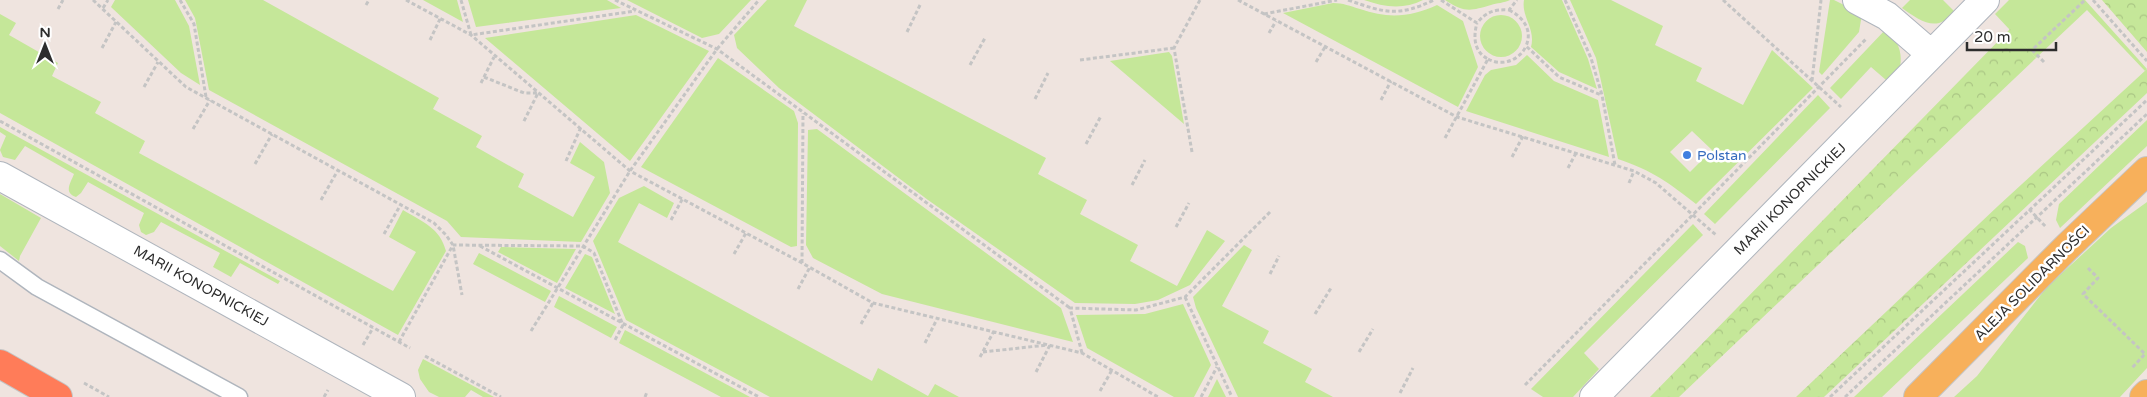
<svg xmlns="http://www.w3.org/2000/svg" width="2147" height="397" font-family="'Varela Round',sans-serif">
<defs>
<pattern id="forest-crowns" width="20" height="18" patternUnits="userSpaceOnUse" patternTransform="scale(1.25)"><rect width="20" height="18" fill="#c5e799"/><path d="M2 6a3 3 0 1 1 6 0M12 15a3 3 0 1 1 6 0" fill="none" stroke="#aac684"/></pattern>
</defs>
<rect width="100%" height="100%" fill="#efe4df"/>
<path fill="#c5e799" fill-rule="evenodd" d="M115,0H175L189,26L200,85L181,73L111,7Z
M185,0H263L439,98L433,109L482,136L476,147L524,174L518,187L573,217L595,177L570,163L580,142L604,162L610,193L581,242L461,237L447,221L209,90L195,18Z
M423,0H457L463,22Z
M468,0H607L621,8L476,27Z
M627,0H751L719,34L702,38Z
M767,0H807L794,26L1046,158L1038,174L1087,200L1080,214L1138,245L1130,261L1177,286L1207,230L1225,241L1190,285L1158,300L1135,304L1075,303L928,200L779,88L737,48L734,35Z
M1364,0H1423C1403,10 1384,7 1364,0Z
M1445,0H1510C1504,3 1497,3 1491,5C1470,11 1465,13 1445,0Z
M1524,0H1562L1588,59L1597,89L1559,72L1531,47C1536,29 1521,17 1524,0Z
M1570,0H1611L1663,26L1655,45L1702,68L1696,81L1743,105L1772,50L1813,88L1696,204C1668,182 1653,171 1618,159L1596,58ZM1692,131L1712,150L1690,172L1670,152Z
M1830,0H1834L1862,14L1859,32L1822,75L1819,72Z
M1910,0H1943L1954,11C1938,34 1920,21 1902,8Z
M2009,0H2085L2147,69L2145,71L2087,10L2036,58L1995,14Z
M1333,3C1343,3 1350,6 1360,9C1388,19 1411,17 1437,5L1463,21L1478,67L1458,107L1283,13Z
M0,14L16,23L9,35L58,63L52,76L101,102L95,113L145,141L139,153L393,291L416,252L389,237L403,210C423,222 440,228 446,251L398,335L0,113Z
M636,15L709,51L630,161L485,38Z
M1480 36a21 21 0 1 1 42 0a21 21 0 1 1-42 0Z
M1886,29C1897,41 1903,50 1900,67L1886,80L1871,67L1841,99L1830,88Z
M1169,52L1172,56L1184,124L1110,61Z
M1527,55L1554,81L1598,100L1609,157L1466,111L1485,75L1491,70L1516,65Z
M718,58L794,111L798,123L797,246L791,247L641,167Z
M1818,95L1830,108L1715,224L1704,214Z
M2147,120V146L2060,228L2056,220L2059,204Z
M0,127L280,281L278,284L240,263L231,277L213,267L220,253L161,222L154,232L146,235L141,232L139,225L144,213L88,182L81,193L76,197C63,193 71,182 74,174L25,146L15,160L3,157L0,150L6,136L0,132Z
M817,129L1061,308L1073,342L882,294L813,258L806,245L808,130Z
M644,186L674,203L667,218L639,203L618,242L872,381L878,368L928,396L935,384L959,397H770L626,320L593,241L619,198Z
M0,194L41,218L20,256L19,261L0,246Z
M2147,202V368L2120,397H1954L1977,376L2047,287L2111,228Z
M1693,224L1703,235L1584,353L1599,369L1573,397H1543L1531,389Z
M2018,242L2025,246L2028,258L1882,397H1854Z
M1244,245L1252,250L1222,306L1269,331L1263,343L1312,369L1305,382L1333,397H1238L1196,308L1193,297Z
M501,247L576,249L557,283L498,252Z
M479,253L551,291L545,302L473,264Z
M585,254L592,257L615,314L565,288Z
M559,296L617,327L611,338L554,307Z
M1183,304L1211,365L1194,397H1174L1087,348L1076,315L1145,314Z
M625,330L750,397H721L619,343Z
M423,359L494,397H483L471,390L465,397H439L429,392L420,379L418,370Z
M1217,379L1226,397H1208Z"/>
<path fill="url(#forest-crowns)" d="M2102,0H2147V52Z
M2010,29L2036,58L1679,397H1650Z
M2147,69V93L1824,397H1796L1998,206Z"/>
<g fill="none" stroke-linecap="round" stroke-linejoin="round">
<g stroke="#afb5bd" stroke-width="19">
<path id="service" d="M0,260L37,287L239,397"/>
</g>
<g stroke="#afb5bd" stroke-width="30">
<path id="minor" d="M1857,0L1887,16L1931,54
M0,176L401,397
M1594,397L1985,0"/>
</g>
<g stroke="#c4c4c4" stroke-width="30">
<path id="primary" d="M1918,397L2067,247L2147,171
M2144,397L2147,394"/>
</g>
<g stroke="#c4c4c4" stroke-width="30">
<path id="motorway" d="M0,364L58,397"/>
</g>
<path stroke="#c4c4c4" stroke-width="3" stroke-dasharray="4 2.5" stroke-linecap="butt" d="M93,0L186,87L434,223L446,235L453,245L462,295
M180,0L194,24L206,97
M406,0L471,35L630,171L802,263L873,303L1082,353L1158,397
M461,0L471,35L635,11
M615,0L717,49L1070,308
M1238,0L1457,117L1634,171L1656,183L1716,235
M1348,0C1385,13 1398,17 1434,0
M1441,0L1477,23C1486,12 1494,9 1509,10L1517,0
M1565,0L1591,58L1602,95L1615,165
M1723,0L1841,107
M2093,0L2147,61
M366,5L369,0
M103,8L108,0
M58,9L63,0
M1509,10C1523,17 1533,30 1526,46L1559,77L1601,95
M1264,14L1337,0
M907,32L921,3
M1269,33L1276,21
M430,40L440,19
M102,48L116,22
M1488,59C1502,67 1520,60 1526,46
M1080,60L1174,48
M1316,62L1325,47
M2044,62L2032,50L2085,0
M970,65L985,38
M484,77L524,93H538L523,123
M1812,81L1821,0
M481,83L494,57
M144,87L158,62
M1035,99L1048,73
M1381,100L1391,81
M0,121L410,348
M193,129L210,100
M1445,138L1488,59C1474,52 1473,37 1477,23
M1086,144L1101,116
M1192,152L1174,48L1200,0
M1512,157L1523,136
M566,161L581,127
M255,164L272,134
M1568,168L1576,153
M1629,183L1634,171
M1132,185L1145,160
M321,200L338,170
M2029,209L2046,227
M671,220L683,198
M1176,227L1189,203
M384,234L401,204
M480,246L759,397
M734,254L746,233
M802,263L803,113
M2088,268L2098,278L2083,294L2145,354L2131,369
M1270,274L1279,256
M798,289L810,267
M1185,297L1232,397
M1315,314L1331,288
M861,324L873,303
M531,331L630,171L717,49L759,0
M399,342L453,245L583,246L594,253L623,325L615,340
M925,343L937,319
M363,345L373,328
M983,352L1047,345
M1359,352L1373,329
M1082,353L1070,308L1136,310L1185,297L1270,212
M425,356L501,397
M980,357L994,331
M1036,372L1050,345
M84,383L109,397
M1525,385L1867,38
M1100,391L1112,370
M1400,393L1413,368
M324,397L328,390
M645,397L647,392
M1201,397L1217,367
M1830,397L2147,100
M1845,397L2147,114"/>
<use href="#service" stroke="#fff" stroke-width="16"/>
<use href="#minor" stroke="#fff" stroke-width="28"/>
<use href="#primary" stroke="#f7b05b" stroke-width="28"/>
<use href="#motorway" stroke="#ff7c59" stroke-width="28"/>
</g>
<circle fill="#3f7fe0" stroke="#fff" stroke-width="2" cx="1687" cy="155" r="5"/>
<g text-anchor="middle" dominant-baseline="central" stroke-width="5" stroke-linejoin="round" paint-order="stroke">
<g font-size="14" fill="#366cbe" stroke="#fff" text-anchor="start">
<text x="1697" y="155">Polstan</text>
</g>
<g font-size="14" fill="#2d2d2d" stroke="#fff">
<text transform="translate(1790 199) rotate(-45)">MARII KONOPNICKIEJ</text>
<text transform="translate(2032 283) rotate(-45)">ALEJA SOLIDARNOŚCI</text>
<text transform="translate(201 286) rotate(29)">MARII KONOPNICKIEJ</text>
</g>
</g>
<g transform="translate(45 45)" stroke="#ffffff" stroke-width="4" paint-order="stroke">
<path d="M0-4L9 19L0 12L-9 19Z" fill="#2d2d2d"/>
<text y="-8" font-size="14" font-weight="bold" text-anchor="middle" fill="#2d2d2d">N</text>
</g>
<path d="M1967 42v8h89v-8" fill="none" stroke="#2d2d2d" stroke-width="2.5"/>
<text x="1974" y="42" font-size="15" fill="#2d2d2d" stroke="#ffffff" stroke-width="4" paint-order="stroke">20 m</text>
</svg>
